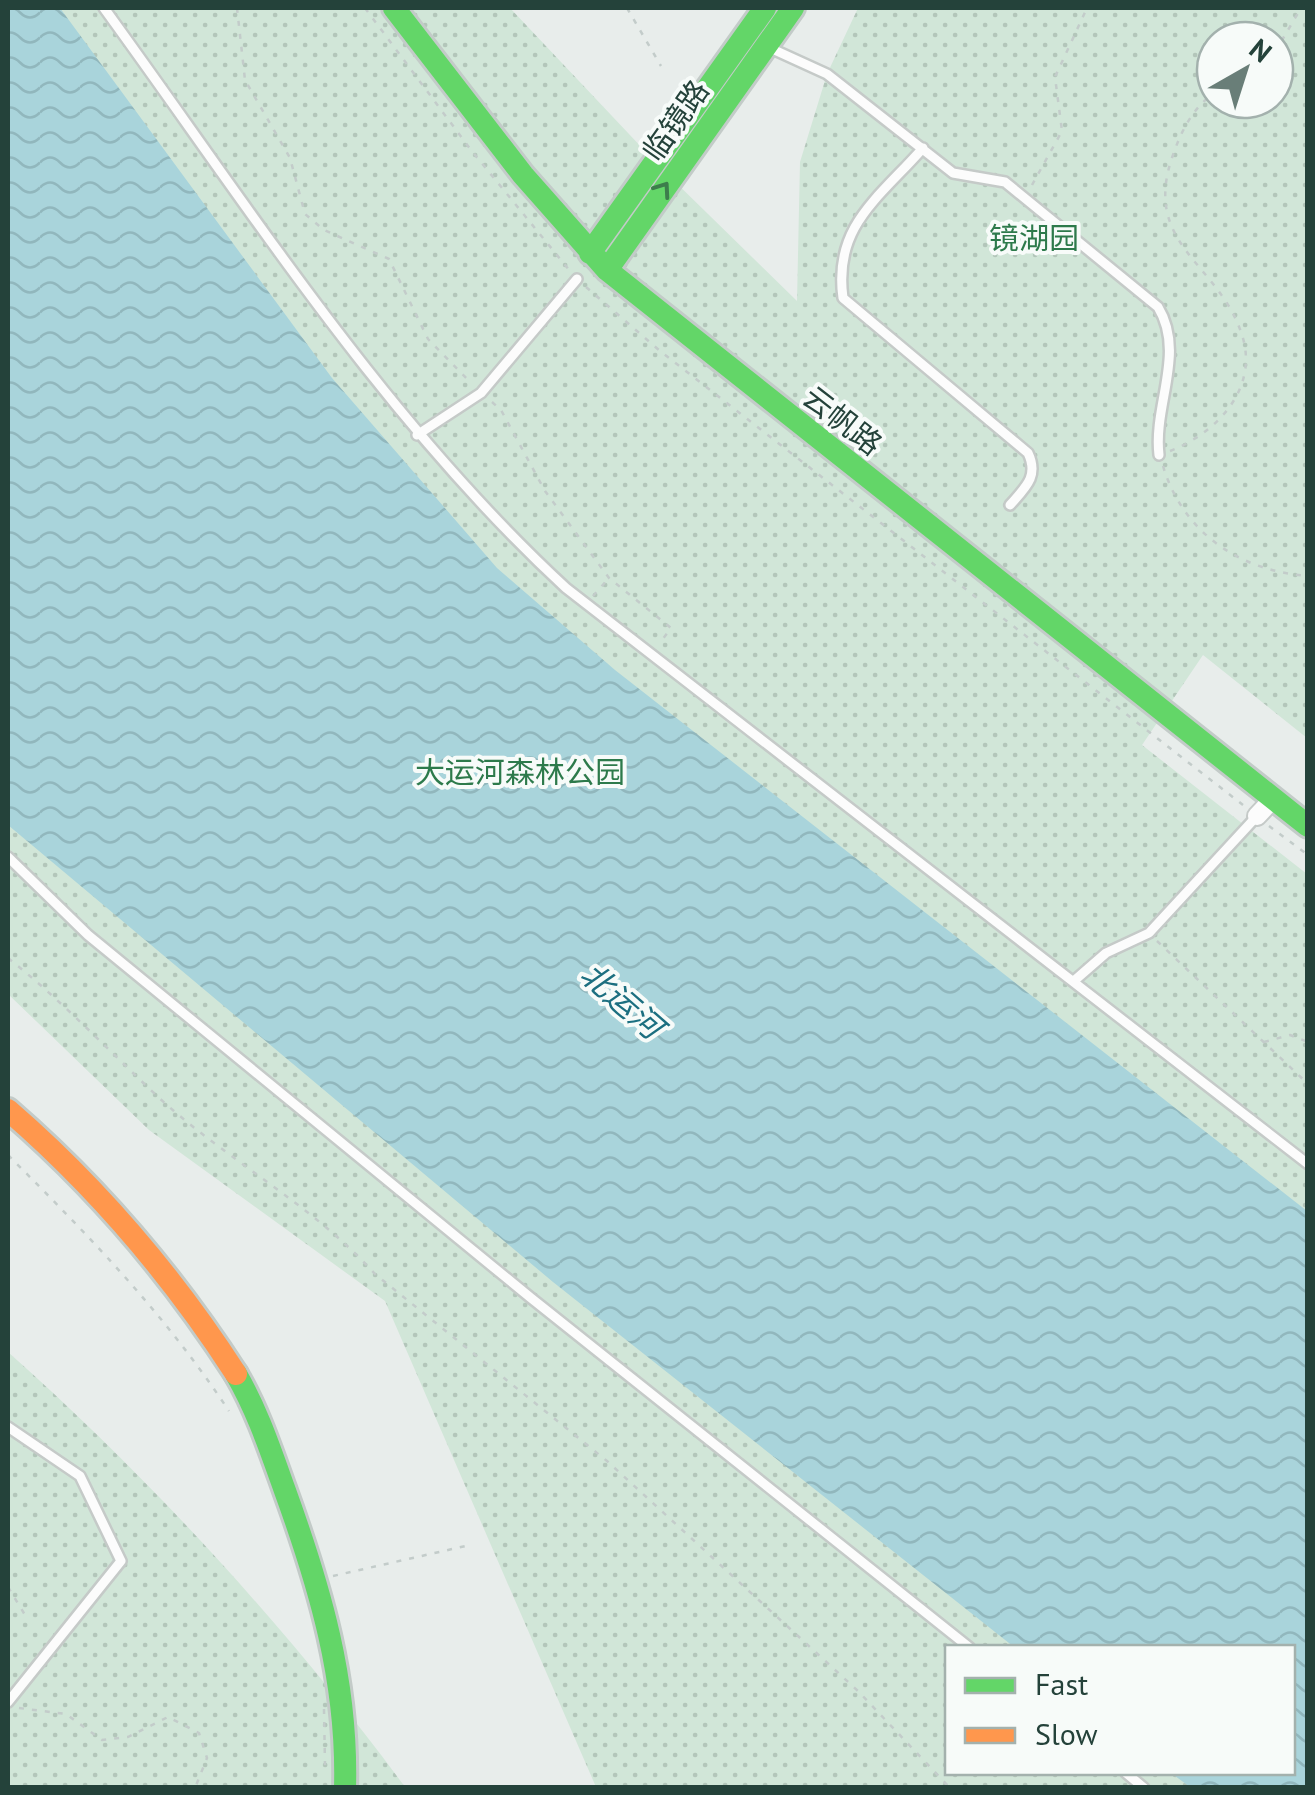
<svg xmlns="http://www.w3.org/2000/svg" width="1315" height="1795" font-family="'PT Sans','Noto Sans SC',sans-serif">
<defs>
<pattern id="park-dots" width="8" height="8" patternUnits="userSpaceOnUse" patternTransform="scale(2.5)"><rect width="8" height="8" fill="#d1e6d8"/><path d="M2 2h.1M6 6h.1" fill="none" stroke="#b3c6ba" stroke-width="1.8" stroke-linecap="round"/></pattern>
<pattern id="water-waves" width="16" height="10" patternUnits="userSpaceOnUse" patternTransform="scale(2.5)"><rect width="16" height="10" fill="#a9d4db"/><path d="M0 5q4-4 8 0t8 0" fill="none" stroke="#91b7bd"/></pattern>
</defs>
<rect width="100%" height="100%" fill="#e8edeb"/>
<path fill="url(#park-dots)" fill-rule="evenodd" d="M8,8H510L663,170L797,301L800,162L827,74L858,8H1307V738L1203,655L1142,745L1307,874V1787H596L385,1301L149,1130L8,994ZM1215,40H1275V100H1215ZM948,1648H1292V1772H948Z
M8,1352C154,1482 289,1630 405,1787H8Z"/>
<path fill="url(#water-waves)" d="M8,8H60L332,378L497,568L615,670L1307,1211V1787H1190L1171,1773L1292,1772V1648L1014,1647L553,1282L8,825Z"/>
<g fill="none" stroke-linecap="round" stroke-linejoin="round">
<g stroke="#c5cac8" stroke-width="14">
<path id="lane" d="M104,8C249,207 384,420 566,588L1308,1164
M770,48L827,74L953,173L1005,182L1158,307C1186,353 1153,405 1159,455
M923,148C879,198 833,226 843,298L1028,453C1039,476 1026,487 1010,505
M417,435L481,393L577,279
M8,857L88,935L531,1298L970,1648
M1075,980L1106,953L1149,933L1257,816
M8,1427L80,1476L121,1561L8,1702
M1125,1772L1144,1788"/>
</g>
<g stroke="#c5cac8" stroke-width="22">
<path id="street" d="M1257,816L1274,798"/>
</g>
<g stroke="#c3cbc8" stroke-width="28">
<path id="fast" d="M394,8L523,175L607,270L1308,826
M590,253L765,8
M607,270L793,8
M236,1374C257,1410 270,1449 284,1488C320,1587 348,1682 345,1788"/>
</g>
<g stroke="#c3cbc8" stroke-width="28">
<path id="slow" d="M8,1110C97,1187 172,1275 236,1374"/>
</g>
<path stroke="#c3ccca" stroke-width="2.5" stroke-dasharray="5 8" stroke-linecap="butt" d="M237,8L245,80L290,158L305,214L324,230L389,259L428,339L471,383
M365,8L471,150L570,271
M627,8L661,66
M1275,52L1301,8
M1032,185L1062,131L1055,77L1087,8
M586,287L660,351L1243,805
M492,402L501,410L545,491L609,578L671,628L659,644
M1170,451C1217,433 1261,387 1241,332C1217,262 1141,244 1173,155C1182,129 1193,108 1215,92
M1163,466C1183,533 1240,571 1308,576
M593,596L608,579
M1269,826L1308,855
M1157,941L1308,1084
M8,958C61,1000 105,1047 155,1094C224,1159 311,1203 375,1274L607,1461L858,1691L950,1788
M1264,1042L1290,1035L1308,1042
M8,1155C90,1237 164,1313 229,1411
M333,1576L470,1545
M8,1587L25,1615
M19,1708L66,1714L102,1740L128,1737L168,1717L199,1733L207,1758L195,1788
M324,1709L325,1765"/>
<use href="#lane" stroke="#fcfcfc" stroke-width="9"/>
<use href="#street" stroke="#fcfcfc" stroke-width="18"/>
<use href="#fast" stroke="#63d668" stroke-width="22"/>
<use href="#slow" stroke="#ff974d" stroke-width="22"/>
</g>
<defs><path id="oneway-chevron" d="M-2-3.5L2.5 0L-2 3.5" fill="none" stroke-width="1.6" stroke-linecap="round" stroke-linejoin="round" transform="scale(2.5)"/></defs>
<use stroke="#3d7d4c" href="#oneway-chevron" transform="translate(663 189) rotate(-55)"/>
<g text-anchor="middle" dominant-baseline="central" stroke-width="8" stroke-linejoin="round" paint-order="stroke">
<g font-size="30" fill="#24423a" stroke="#f7fbf9">
<text transform="translate(675 120) rotate(-55)">临镜路</text>
<text transform="translate(843 420) rotate(38)">云帆路</text>
</g>
<g font-size="30" fill="#2d7a4b" stroke="#f7fbf9">
<text x="1034" y="237">镜湖园</text>
<text x="520" y="771">大运河森林公园</text>
</g>
<g font-size="32" font-style="italic" fill="#1c6f80" stroke="#f7fbf9">
<text transform="translate(622 1000) rotate(41)">北运河</text>
</g>
</g>
<rect width="1315" height="1795" fill="none" stroke="#24423a" stroke-width="20"/>
<rect x="945" y="1645" width="350" height="130" fill="#f7fbf9" stroke="#a3b1ad" stroke-width="2.5"/>
<rect x="965" y="1678" width="50" height="15" fill="#63d668" stroke="#a3b1ad" stroke-width="2.5"/>
<text x="1035" y="1695" font-size="30" fill="#24423a">Fast</text>
<rect x="965" y="1728" width="50" height="15" fill="#ff974d" stroke="#a3b1ad" stroke-width="2.5"/>
<text x="1035" y="1745" font-size="30" fill="#24423a">Slow</text>
<g transform="translate(1245 70) rotate(39)"><circle r="48" fill="#f7fbf9" stroke="#a3b1ad" stroke-width="2.5"/>
<path d="M0-8L18 38L0 25L-18 38Z" fill="#697e78"/>
<text y="-15" font-size="28" font-weight="bold" text-anchor="middle" fill="#24423a">N</text>
</g>
</svg>
